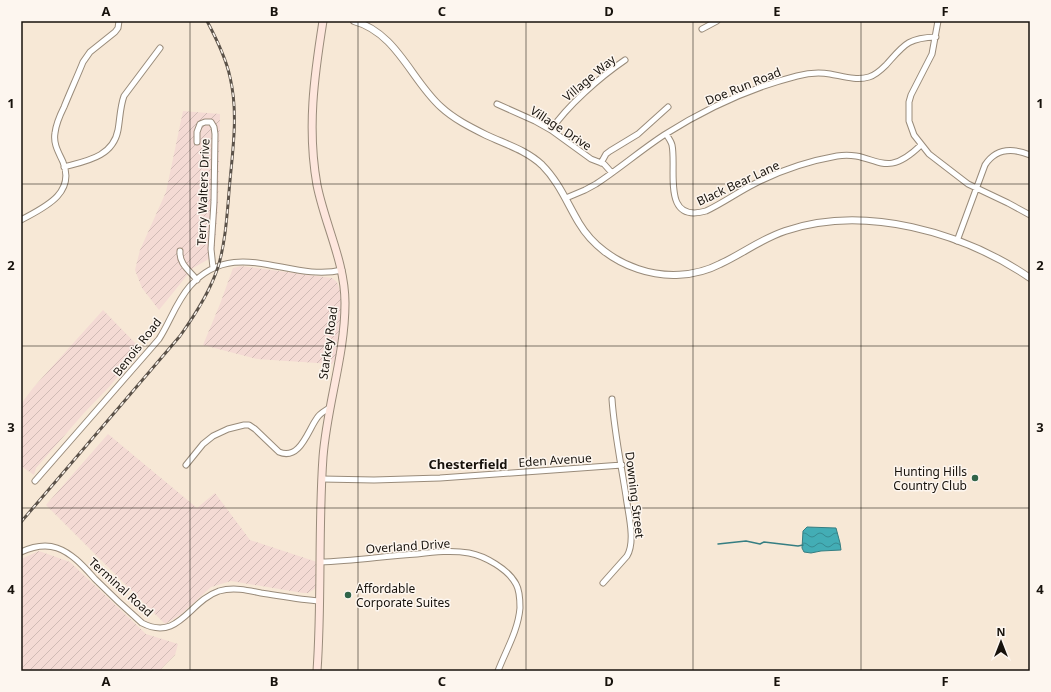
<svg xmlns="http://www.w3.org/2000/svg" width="1051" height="692" font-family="'Noto Sans',sans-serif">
<defs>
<pattern id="industrial-furrows" width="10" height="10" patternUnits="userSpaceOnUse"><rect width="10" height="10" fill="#f4dad4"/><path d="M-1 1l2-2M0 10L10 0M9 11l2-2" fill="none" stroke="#d0bab5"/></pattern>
<pattern id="water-waves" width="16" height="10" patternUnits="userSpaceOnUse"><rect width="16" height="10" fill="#43adb5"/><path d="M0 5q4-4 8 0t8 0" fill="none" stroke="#378b92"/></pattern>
</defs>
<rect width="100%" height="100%" fill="#f7e8d6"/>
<path fill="url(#industrial-furrows)" d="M183,111L220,114L218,205L214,256L193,268L159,310L142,288L135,270L140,250L166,192Z
M241,266L332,278L337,282L341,294V317L336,358L332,364L257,359L203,345L220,304L233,268Z
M103,310L141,349L109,387L84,413L36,468L34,475L21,466V404L33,388Z
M108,434L197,508L215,493L250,540L317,562L316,588L308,593H303L231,581L211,587L180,615L165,624L46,505Z
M39,551L70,562L146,634L178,644L175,655L159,671H21V559Z"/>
<path fill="url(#water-waves)" stroke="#367e82" d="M807,527L836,528L840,543L841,550L821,551L811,553L804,552L802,548L803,531Z"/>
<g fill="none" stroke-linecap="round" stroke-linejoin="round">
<path stroke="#367e82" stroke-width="1.5" d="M718,544L746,541L760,544L764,542L798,546L803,545"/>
<g stroke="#998b7a" stroke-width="7">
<path id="minor" d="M938,21L932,54L911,95L909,102V121L914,135L929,154L968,184L1008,203L1030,215
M702,29L717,21
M497,104L535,121L551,130L591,159L604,164L612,173
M551,130C567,106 600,77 625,60
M666,134C668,137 671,141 672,145C677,169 661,224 706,211C723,203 738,192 754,184C779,171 809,161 837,156C876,150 882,183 921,145
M197,142V132L200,124L205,122H211L214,127L215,134L214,202L211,249L213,268
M601,163L606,154L610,151L638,134L668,107
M64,167C86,161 113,157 118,130C120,119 120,107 124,96L160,48
M566,198L585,190L596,184C619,169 641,150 664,135C705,109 750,88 797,76C808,73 819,72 830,74C842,76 856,81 869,77C876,75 881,70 886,65C904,45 907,38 936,37
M21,220C43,208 76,194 63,162C59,153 53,144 55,133C56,124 60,115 64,107C70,92 77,77 83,62L90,52L115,32L118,28L119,21
M957,241L985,165C996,148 1013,148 1030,155
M180,251C179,264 189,270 197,280
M186,465L203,444L213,436L228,429L244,425H249L255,429L279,452C300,461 308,430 317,418C320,413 325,411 329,408
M322,479L374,480L440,478L622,465
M35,481L159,339C170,322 176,302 190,286C236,235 289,283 342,270
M21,552C32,547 45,544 57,548C72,553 84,567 95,579C110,594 126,609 142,623C179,642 189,601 219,591C233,587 247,590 261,593C281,596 300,600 320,601
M320,562C353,561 385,556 417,554C434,552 452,550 469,553C485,556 508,569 516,584C520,591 520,600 520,608C518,631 506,650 498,671
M603,583L627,556C636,541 628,513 626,496C621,464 614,430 612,399"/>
</g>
<g stroke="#998b7a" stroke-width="8">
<path id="tertiary" d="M354,21C397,33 411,80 441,107C454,119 470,127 486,135C505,144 526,150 542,165C559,182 567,203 579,223C592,245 614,261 638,269C664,278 695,277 720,264C742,254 761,239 785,231C864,204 963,232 1030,278"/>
</g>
<g stroke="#998b7a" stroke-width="9">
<path id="secondary" d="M317,671C322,600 318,528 323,457C327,405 345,355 345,303C345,262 325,225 317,185C307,129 314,77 323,21"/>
</g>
<use href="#minor" stroke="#fff" stroke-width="5"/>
<use href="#tertiary" stroke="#fff" stroke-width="6"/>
<use href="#secondary" stroke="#fee6dd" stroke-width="7"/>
<g stroke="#5b5249" stroke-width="3">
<path id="rail" d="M21,522L180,336C195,315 210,292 218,267C225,245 227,216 229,192C232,154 239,115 230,77C226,58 216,38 207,21"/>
</g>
<use href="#rail" stroke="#fdf6ef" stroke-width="1.5" stroke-dasharray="4.5" stroke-linecap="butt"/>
</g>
<path fill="none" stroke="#17120c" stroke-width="1" stroke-opacity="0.55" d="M190,21V671M358,21V671M526,21V671M693,21V671M861,21V671M21,184H1030M21,346H1030M21,508H1030"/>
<g fill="#306449" stroke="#fdf6ef" stroke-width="1.5">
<circle cx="975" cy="478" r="4"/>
<circle cx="348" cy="595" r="4"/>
</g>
<g text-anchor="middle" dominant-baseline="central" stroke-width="3" stroke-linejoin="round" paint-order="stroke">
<g font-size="12" fill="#17120c" stroke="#fdf6ef">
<text transform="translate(589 78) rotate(-40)">Village Way</text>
<text transform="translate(743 86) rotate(-22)">Doe Run Road</text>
<text transform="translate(561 128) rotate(33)">Village Drive</text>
<text transform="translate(738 183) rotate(-25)">Black Bear Lane</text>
<text transform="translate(203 192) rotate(-88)">Terry Walters Drive</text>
<text transform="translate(328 343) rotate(-82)">Starkey Road</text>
<text transform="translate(137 347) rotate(-52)">Benois Road</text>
<text transform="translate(555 460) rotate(-4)">Eden Avenue</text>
<text transform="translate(635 495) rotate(83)">Downing Street</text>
<text transform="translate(408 546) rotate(-4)">Overland Drive</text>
<text transform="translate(121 587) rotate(42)">Terminal Road</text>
</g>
<g font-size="12" fill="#17120c" stroke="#fdf6ef" text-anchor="end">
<text x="967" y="471">Hunting Hills<tspan x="967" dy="14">Country Club</tspan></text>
<text x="356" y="588" text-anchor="start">Affordable<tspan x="356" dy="14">Corporate Suites</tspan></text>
</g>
<g font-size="13" font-weight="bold" fill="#17120c" stroke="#fdf6ef">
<text x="468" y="464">Chesterfield</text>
</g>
</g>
<rect width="1051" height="692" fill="none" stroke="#fdf6ef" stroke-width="44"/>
<g transform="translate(1001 642)" stroke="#fdf6ef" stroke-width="3" paint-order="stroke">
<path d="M0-3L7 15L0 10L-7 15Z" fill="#17120c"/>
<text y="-6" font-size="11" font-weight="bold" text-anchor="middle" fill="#17120c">N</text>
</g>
<rect x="22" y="22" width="1007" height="648" fill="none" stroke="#17120c" stroke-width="1.5"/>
<g font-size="13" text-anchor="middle" font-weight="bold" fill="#17120c">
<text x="106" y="16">A</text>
<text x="274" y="16">B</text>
<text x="442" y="16">C</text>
<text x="609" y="16">D</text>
<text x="777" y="16">E</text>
<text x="945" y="16">F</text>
<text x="11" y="108">1</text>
<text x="1040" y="108">1</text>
<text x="11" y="270">2</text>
<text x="1040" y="270">2</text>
<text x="11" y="432">3</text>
<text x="1040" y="432">3</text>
<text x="11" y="594">4</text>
<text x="1040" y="594">4</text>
<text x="106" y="686">A</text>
<text x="274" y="686">B</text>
<text x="442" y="686">C</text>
<text x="609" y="686">D</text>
<text x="777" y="686">E</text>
<text x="945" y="686">F</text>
</g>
</svg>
